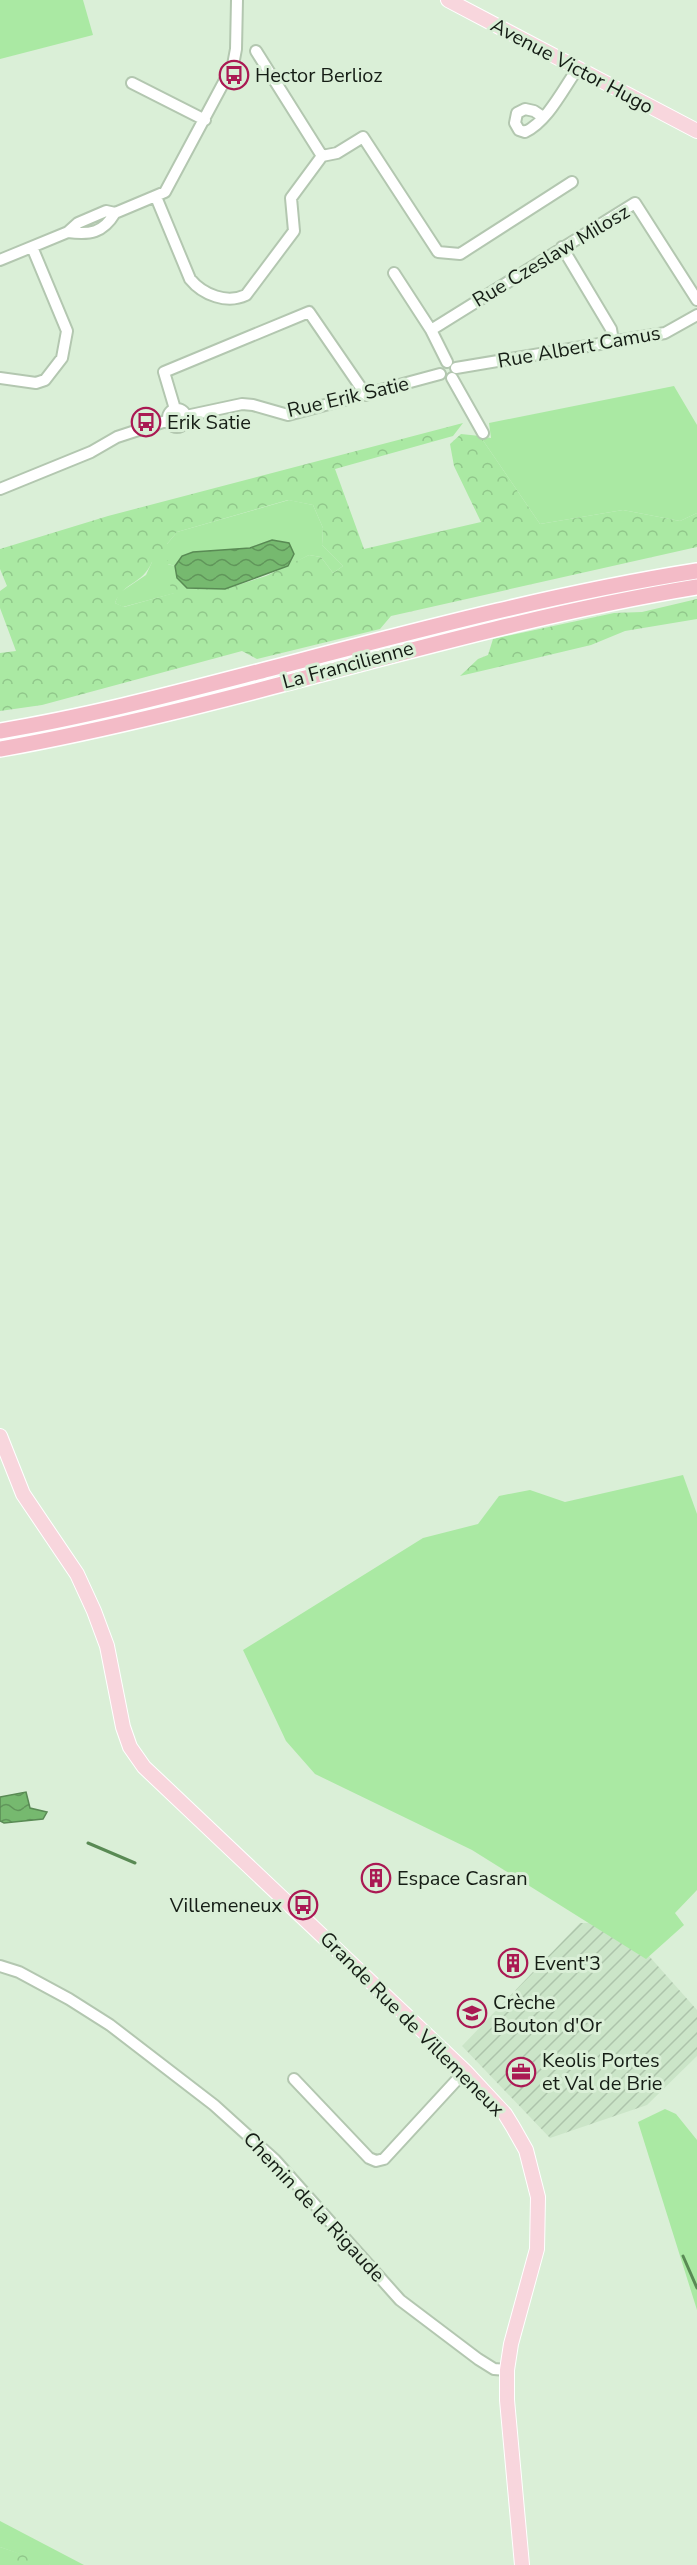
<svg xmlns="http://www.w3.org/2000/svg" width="697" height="2565" font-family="'Nunito Sans',sans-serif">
<defs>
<pattern id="industrial-furrows" width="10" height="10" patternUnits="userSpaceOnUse" patternTransform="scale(1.5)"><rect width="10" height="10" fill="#cbe5c8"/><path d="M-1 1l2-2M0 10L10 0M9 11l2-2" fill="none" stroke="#adc4ab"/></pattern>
<pattern id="forest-crowns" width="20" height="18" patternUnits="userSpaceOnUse" patternTransform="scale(1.5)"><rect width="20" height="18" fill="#aae9a3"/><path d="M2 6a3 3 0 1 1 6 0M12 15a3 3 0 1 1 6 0" fill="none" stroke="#91c78b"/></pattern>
<pattern id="water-waves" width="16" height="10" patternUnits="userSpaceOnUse" patternTransform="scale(1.5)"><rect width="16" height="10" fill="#76b96f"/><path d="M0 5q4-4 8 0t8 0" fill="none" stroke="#60965a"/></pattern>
</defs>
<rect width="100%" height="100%" fill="#daefd7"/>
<path fill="url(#industrial-furrows)" d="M580,1923H593L641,1947L697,2010V2056L647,2105L550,2138L462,2046Z"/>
<path fill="#aae9a3" d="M0,0H83L93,35L0,59Z
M674,386L697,425V513L680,521L623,510L540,524L480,436L491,438L489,423Z
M289,500L313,505L323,528L322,545L343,566L333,573L321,557L309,555L288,566L294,554L289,543L272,540L250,548L182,556L175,566L168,564L175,593L123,607L115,603L119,593L146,575L152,562L177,532Z
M683,1475L697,1514V1890L675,1913L684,1925L646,1959L472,1850L315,1774L286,1741L243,1650L423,1538L478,1524L499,1496L530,1490L565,1502Z
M665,2109L676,2114L697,2140V2310L638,2122Z
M0,2521L84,2565H50L0,2547Z"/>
<path fill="url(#forest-crowns)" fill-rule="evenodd" d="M463,423L453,436L335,469L364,549L481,522L454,466L450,444L461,434L480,436L540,524L623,510L680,521L697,513V547L391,616L380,629L257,659L242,651L42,705L0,711V653L16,651L0,608V591L7,586L0,569V549L108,516ZM288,500L313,505L323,528L322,545L343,566L333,573L321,557L309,555L266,576L225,589L177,578L175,566L167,564L170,585L174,593L124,607L115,603C123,582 142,585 152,562L168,561L167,544L177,532Z
M697,599V619L625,631L591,645L460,676L478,659L488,655L493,639L614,613L642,612Z
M0,2547L48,2563L50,2565H0Z"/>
<path fill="url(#water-waves)" stroke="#598a54" stroke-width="1.5" d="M272,540L289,543L294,554L288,566L225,589L187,588L177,578L175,566L182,556L193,552L250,548Z
M26,1792L30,1808L47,1812L43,1819L4,1823L0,1821V1797Z"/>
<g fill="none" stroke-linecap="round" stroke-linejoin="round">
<path stroke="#598a54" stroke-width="3" d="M88,1843L135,1863
M683,2256L697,2288"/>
<g stroke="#b3c7b0" stroke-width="14">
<path id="minor" d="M256,51L322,156
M132,83L205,120
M543,117L534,111L525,109L517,113L515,123L519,130L525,132C548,121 563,89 578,68
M322,156L337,153L363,137L438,252L460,254L572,182
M156,197L190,279C203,295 227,304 246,295L294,231L291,198L322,156
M68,232C90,235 103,233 115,213
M562,247L611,329L613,341
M0,260L68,232L78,223L106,211L115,213L165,192L233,65L236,49L237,0
M394,273L431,330L447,362
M431,330L635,203L697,300
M456,368L665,333L697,315
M0,378L36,383L45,380L62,358L67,331L32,247
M452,378L483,433
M175,409L164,372L309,312L366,395
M168 418a9 9 0 1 1 18 0a9 9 0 1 1-18 0Z
M186,416L242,404L253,405L288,415L440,374
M0,489L91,452L117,437L169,420
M0,1966L19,1972L69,1999L110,2025L214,2105L275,2160L400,2300L478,2359L494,2369L507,2370
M294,2079L369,2158L376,2161L384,2159L465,2071"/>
</g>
<g stroke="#fff" stroke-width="16">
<path id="major" d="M448,0L697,131
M0,1436L23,1494L77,1574L94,1611L107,1646L123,1727L130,1747L144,1767L465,2071L505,2114L513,2127L526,2150L538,2197L537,2249L511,2344L507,2370V2400L522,2565"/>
</g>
<g stroke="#fff" stroke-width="18">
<path id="highway" d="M0,731C91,716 180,692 269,669C411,632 552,594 697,571
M0,749C235,707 460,626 697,587"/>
</g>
<use href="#minor" stroke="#fff" stroke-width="10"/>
<use href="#major" stroke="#f8d6dd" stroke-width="14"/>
<use href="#highway" stroke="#f3bbc7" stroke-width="15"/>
</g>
<defs>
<g id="bus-ring" transform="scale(1.5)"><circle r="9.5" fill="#daefd7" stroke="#aa1953" stroke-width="1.5"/><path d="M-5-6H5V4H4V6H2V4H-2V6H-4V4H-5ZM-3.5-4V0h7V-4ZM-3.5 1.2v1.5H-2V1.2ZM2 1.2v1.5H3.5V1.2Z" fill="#aa1953"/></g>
<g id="building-ring" transform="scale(1.5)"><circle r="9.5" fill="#daefd7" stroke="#aa1953" stroke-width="1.5"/><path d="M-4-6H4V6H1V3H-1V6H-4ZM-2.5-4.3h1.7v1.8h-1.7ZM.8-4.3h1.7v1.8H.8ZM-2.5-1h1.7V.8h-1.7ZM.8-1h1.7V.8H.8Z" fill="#aa1953"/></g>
<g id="school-ring" transform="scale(1.5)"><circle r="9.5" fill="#daefd7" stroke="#aa1953" stroke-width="1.5"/><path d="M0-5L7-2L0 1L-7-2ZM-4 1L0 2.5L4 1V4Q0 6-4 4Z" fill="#aa1953"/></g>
<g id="office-ring" transform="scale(1.5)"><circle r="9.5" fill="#daefd7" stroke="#aa1953" stroke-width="1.5"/><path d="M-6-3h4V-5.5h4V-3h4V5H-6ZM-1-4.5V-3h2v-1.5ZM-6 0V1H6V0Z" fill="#aa1953"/></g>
</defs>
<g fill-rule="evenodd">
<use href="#bus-ring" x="234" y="75"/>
<use href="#bus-ring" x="146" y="422"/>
<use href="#building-ring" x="376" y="1878"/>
<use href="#bus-ring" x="303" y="1905"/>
<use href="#building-ring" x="513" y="1963"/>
<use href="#school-ring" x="472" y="2013"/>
<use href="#office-ring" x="521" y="2072"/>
</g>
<g text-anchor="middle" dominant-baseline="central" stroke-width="6" stroke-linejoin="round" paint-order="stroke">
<g font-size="20" fill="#151d15" stroke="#daefd7">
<text transform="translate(572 66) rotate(28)">Avenue Victor Hugo</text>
<text transform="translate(551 256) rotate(-31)">Rue Czeslaw Milosz</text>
<text transform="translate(579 347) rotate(-10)">Rue Albert Camus</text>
<text transform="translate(348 397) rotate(-13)">Rue Erik Satie</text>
<text transform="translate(348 665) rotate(-15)">La Francilienne</text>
<text transform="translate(412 2024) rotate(45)">Grande Rue de Villemeneux</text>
<text transform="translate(314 2207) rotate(47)">Chemin de la Rigaude</text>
</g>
<g font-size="20" fill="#151d15" stroke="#daefd7" text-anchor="start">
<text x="255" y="75">Hector Berlioz</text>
<text x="167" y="422">Erik Satie</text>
<text x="397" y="1878">Espace Casran</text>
<text x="282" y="1905" text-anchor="end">Villemeneux</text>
<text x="534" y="1963">Event'3</text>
<text x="493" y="2002">Crèche<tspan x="493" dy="23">Bouton d'Or</tspan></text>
<text x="542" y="2060">Keolis Portes<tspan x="542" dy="23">et Val de Brie</tspan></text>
</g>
</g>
</svg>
